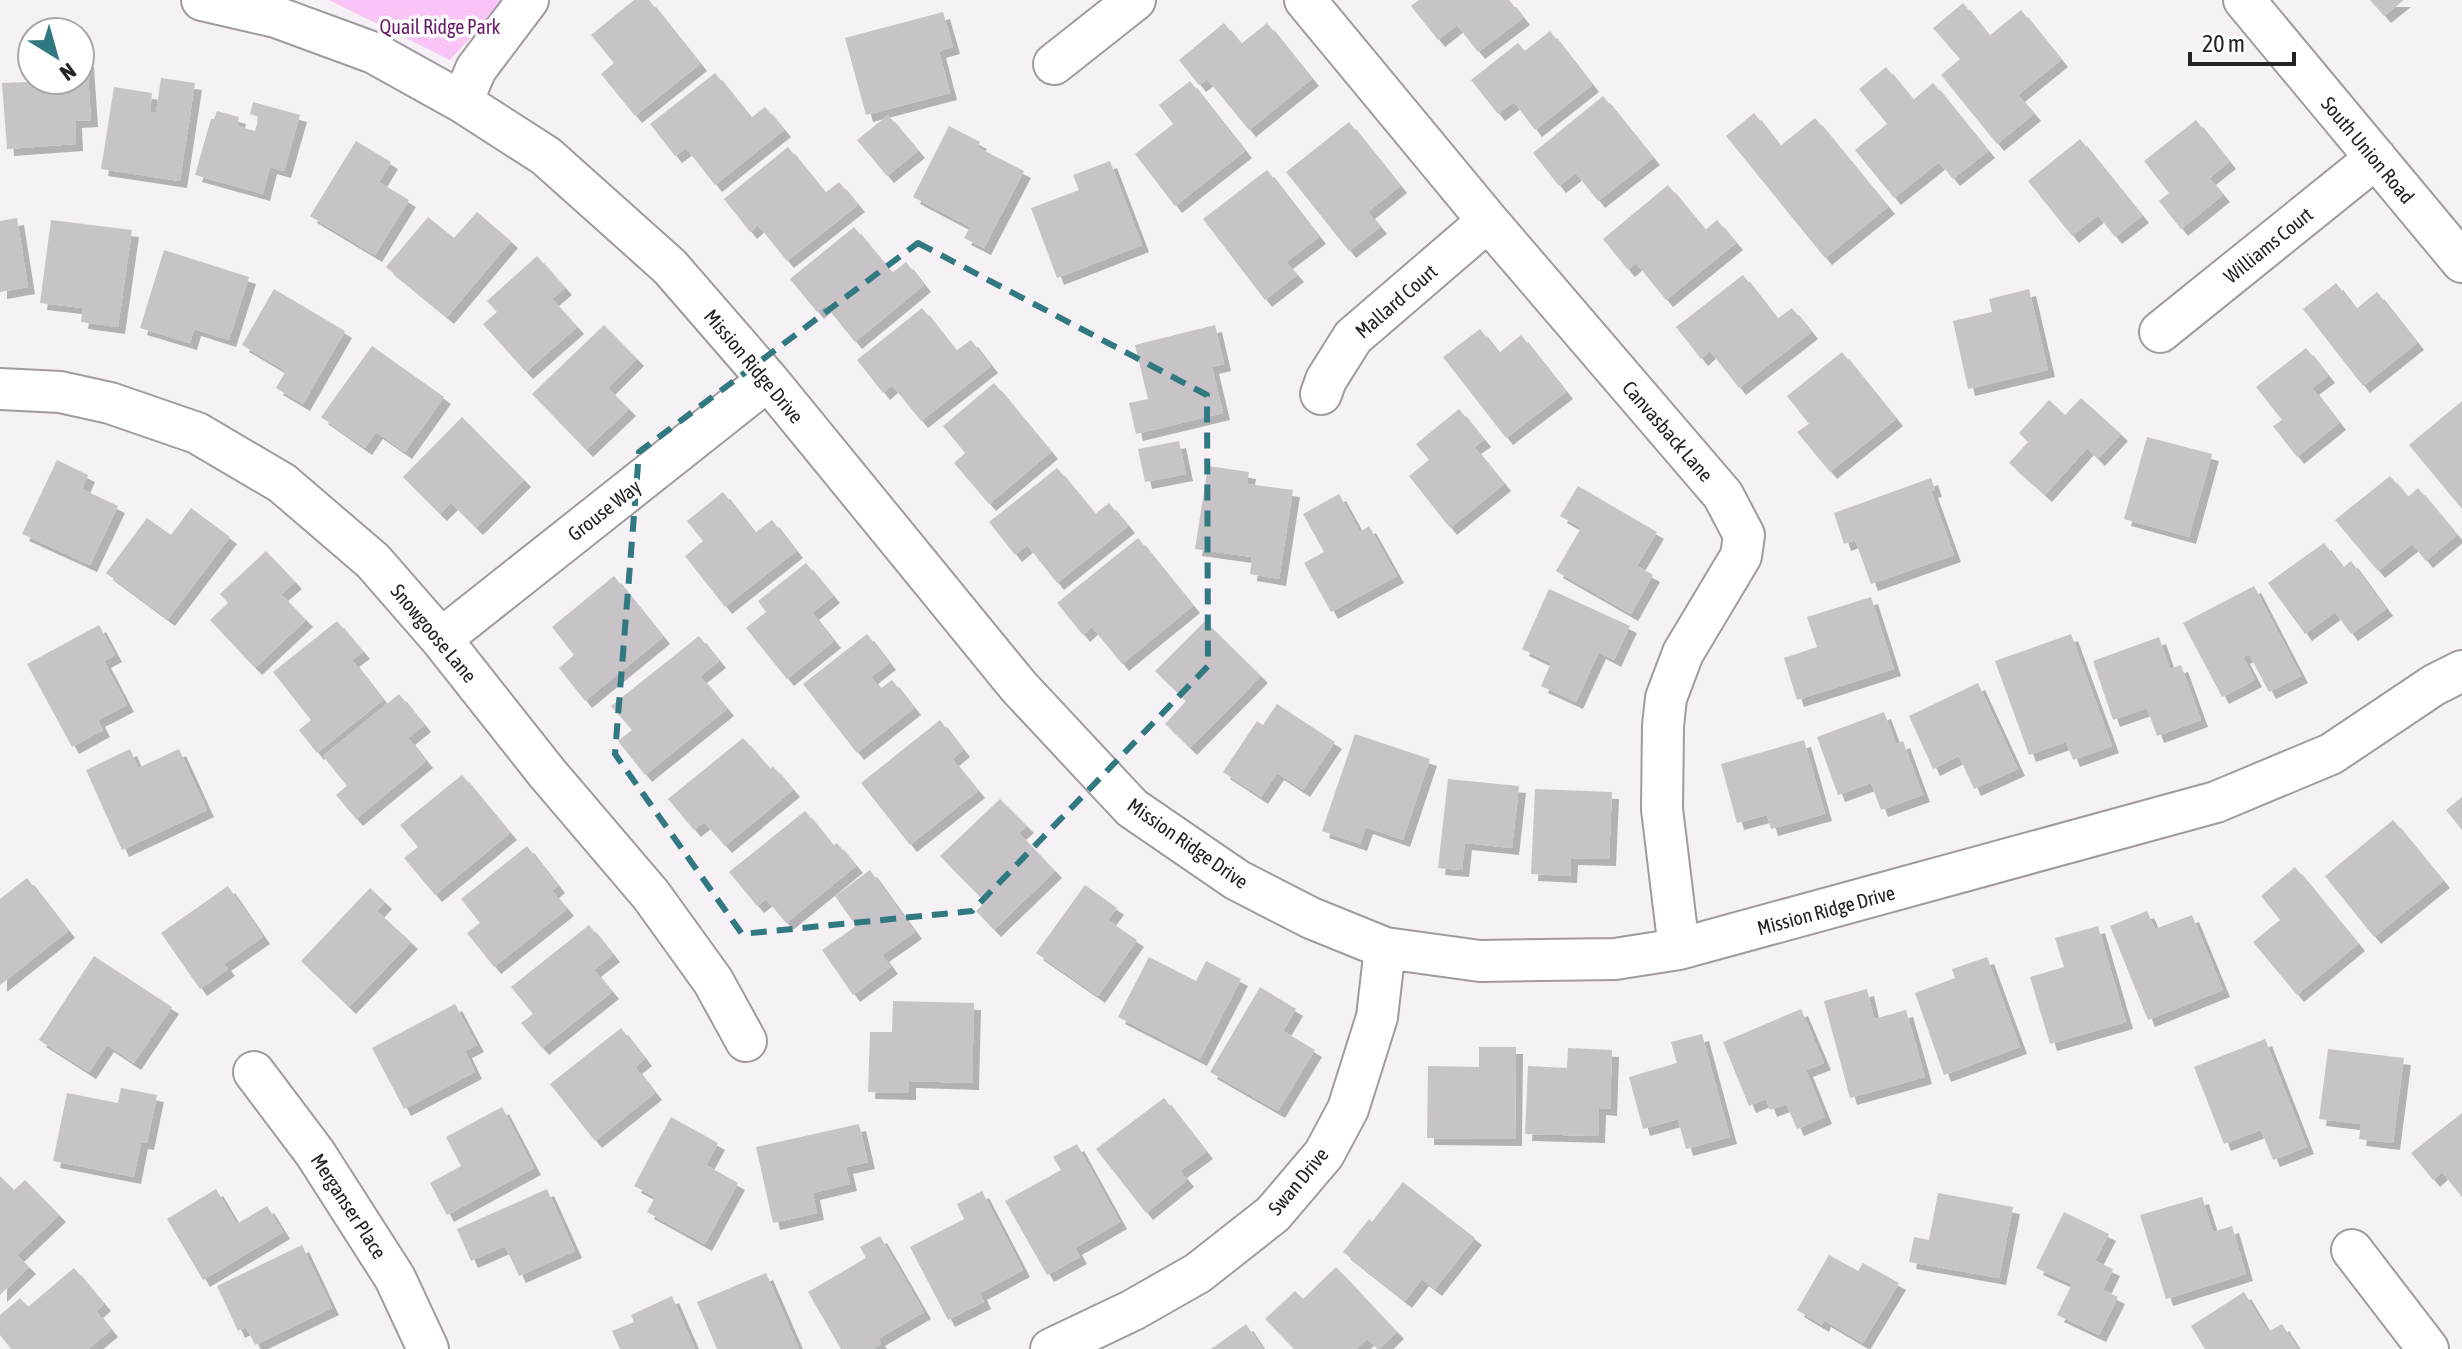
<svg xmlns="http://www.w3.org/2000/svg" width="2462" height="1349" font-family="'Asap Condensed',sans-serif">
<defs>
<filter id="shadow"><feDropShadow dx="7" dy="7" stdDeviation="0" flood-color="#0004"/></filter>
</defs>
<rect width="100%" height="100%" fill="#f6f1f5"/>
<path fill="#f9c5f6" d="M329,0H505L450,60Z"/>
<path fill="#c8c3c7" filter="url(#shadow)" d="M634,0H649L700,64L635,116L601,74L614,63L591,35Z
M1419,0H1509L1523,18L1478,52L1457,25L1438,40L1411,6Z
M2370,0H2404L2384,16Z
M1963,3L1989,36L2021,10L2061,60L2018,95L2034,114L1997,144L1941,75L1960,59L1933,28Z
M943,12L953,47L939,51L950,93L866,115L845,38Z
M1224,23L1241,44L1267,23L1312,79L1249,130L1207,79L1199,85L1179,60Z
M1550,31L1592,85L1535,130L1514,102L1498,114L1471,80L1518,43L1525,51Z
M80,60H87L91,120L75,121L76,144L7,149L2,83L80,80Z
M1886,67L1913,100L1933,83L1988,151L1953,179L1939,162L1894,198L1855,150L1887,124L1859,89Z
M715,73L751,118L765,107L784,130L715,185L686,148L675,156L650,124Z
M161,78L195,83L180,181L101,169L114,87L152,93L150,112L156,113Z
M1190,81L1245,151L1175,206L1135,154L1173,124L1159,105Z
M1603,96L1653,158L1598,201L1576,173L1559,186L1533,153Z
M253,102L300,115L284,171L270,167L263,194L195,175L211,119H214L217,111L239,117L237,126L255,131L259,117L250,114Z
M1754,113L1780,146L1815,118L1888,207L1825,258L1726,136Z
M888,115L918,151L887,176L857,140Z
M2196,120L2229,162L2209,178L2223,195L2181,229L2159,201L2169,193L2144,161Z
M1349,122L1400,186L1368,212L1380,227L1349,251L1286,172Z
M949,126L980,142L977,147L1024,171L984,248L964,238L970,227L913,197Z
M2080,139L2142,216L2115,237L2098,215L2072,236L2028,181Z
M356,141L391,162L379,182L409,200L375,255L310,216Z
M788,147L825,193L839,182L858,205L787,261L758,225L750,232L724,199Z
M1110,161L1142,245L1057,278L1031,208L1079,190L1073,175Z
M1267,170L1319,237L1286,262L1297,275L1265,300L1203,219Z
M1668,185L1705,230L1717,220L1736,243L1666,300L1636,263L1628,270L1603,239Z
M477,212L511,241L447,317L386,267L428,217L454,238Z
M17,218L28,287L0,292V221Z
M51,220L132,230L118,327L81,322L83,308L40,303Z
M854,227L892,273L906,262L924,285L855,342L825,305L817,312L790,279Z
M164,250L249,277L229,340L194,329L190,343L140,328Z
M537,256L565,288L552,299L577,327L526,372L483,324L497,312L487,301Z
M1743,275L1777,319L1792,308L1811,332L1739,388L1710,351L1701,359L1676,327Z
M2336,283L2356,309L2377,292L2417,343L2363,386L2303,309Z
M274,289L345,331L303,404L276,388L286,371L242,345Z
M2029,289L2048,370L1968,389L1953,321L1992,312L1989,299Z
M922,308L956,351L971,340L991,366L921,421L892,385L883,393L857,360Z
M604,325L637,359L608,388L629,409L586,450L532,394Z
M1215,325L1224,364L1212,367L1223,413L1136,434L1129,403L1148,399L1135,345Z
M1480,329L1499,353L1521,335L1566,392L1506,438L1443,357Z
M372,346L444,397L405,452L376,432L365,448L321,417Z
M2306,348L2328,376L2312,388L2339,423L2297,457L2273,426L2282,420L2256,387Z
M1842,352L1896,419L1830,472L1797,432L1809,424L1787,396Z
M994,383L1051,452L989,504L954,463L965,453L943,426Z
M2081,398L2121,434L2098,459L2087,448L2045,495L2009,463L2028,442L2019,433L2049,400L2065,415Z
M2462,401V509L2409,445Z
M1459,409L1484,440L1474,447L1504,484L1450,528L1409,476L1429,460L1416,444Z
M462,417L524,480L476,528L451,503L440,514L403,477Z
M2147,437L2212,454L2189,537L2124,519Z
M1179,441L1186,474L1145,482L1138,449Z
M57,460L88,475L82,489L118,506L90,565L22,534Z
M1208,466L1249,472L1247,484L1293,490L1279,579L1250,574L1252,557L1195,549Z
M1057,468L1095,514L1109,503L1128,526L1057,583L1027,545L1015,555L989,522Z
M2390,476L2408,497L2418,488L2457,535L2426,561L2412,544L2378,571L2335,520Z
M1931,478L1935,490L1931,491L1954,555L1871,584L1855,540L1844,544L1834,513Z
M1578,486L1657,532L1637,566L1653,575L1631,614L1556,571L1581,528L1560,516Z
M723,492L755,533L772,520L796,551L725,607L685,556L703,541L687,521Z
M1339,494L1360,532L1369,526L1397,576L1331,612L1304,563L1324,552L1303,514Z
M191,508L230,537L168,619L106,573L147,518L171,535Z
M1138,538L1193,606L1122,664L1092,627L1083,635L1057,603Z
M2324,543L2343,568L2351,561L2386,609L2351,634L2335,612L2305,634L2268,583Z
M266,551L295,582L281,594L306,620L255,668L210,620L228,603L220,594Z
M806,563L833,596L812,613L834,641L787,679L746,628L766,612L758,601Z
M614,576L663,637L585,701L559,668L574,655L552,627Z
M2254,586L2301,676L2269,692L2249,654L2243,657L2255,680L2222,697L2183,623Z
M1549,589L1630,626L1614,660L1599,652L1576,702L1541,686L1551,663L1522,649Z
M1871,597L1894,669L1797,700L1784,658L1817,647L1807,617Z
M337,621L363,652L352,660L383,700L317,753L299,730L311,720L273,672Z
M1205,621L1261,676L1190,748L1165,724L1186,701L1155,671Z
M99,625L115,655L104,661L127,705L98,720L103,730L72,747L27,664Z
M867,634L889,663L871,677L880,689L892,680L914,708L857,753L803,684Z
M2071,634L2112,746L2073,760L2066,742L2029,755L1995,661Z
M699,636L719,661L700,676L727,709L645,775L618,741L632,730L611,706Z
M2159,637L2170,669L2181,665L2201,720L2157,736L2147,708L2113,720L2093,661Z
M1978,683L2018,769L1974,789L1959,756L1933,769L1909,716Z
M399,694L424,725L408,738L426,761L356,819L336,795L347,786L323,756Z
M1277,704L1335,742L1303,790L1277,773L1261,797L1223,772L1257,721L1263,725Z
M1884,712L1896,744L1903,741L1923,795L1881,810L1871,783L1838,795L1817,737Z
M940,720L963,750L952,759L978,791L910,845L861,783Z
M1355,734L1430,759L1403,840L1366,827L1360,844L1322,831Z
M743,738L770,769L773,766L793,790L725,846L704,822L694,830L668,799Z
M1804,740L1825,814L1771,829L1767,815L1737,823L1721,764Z
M130,749L138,768L179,749L207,810L122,850L86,770Z
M462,775L510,833L435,895L404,858L418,847L400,825Z
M1448,779L1519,786L1512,848L1465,843L1462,870L1438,868Z
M1535,789L1612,792L1609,859L1571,858L1570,876L1531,874Z
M2462,797V830L2446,810Z
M1000,799L1027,826L1019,833L1055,871L994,930L976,911L985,902L940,856Z
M805,811L833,846L837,843L856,866L786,923L766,899L757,906L729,872Z
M2393,820L2443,881L2374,937L2325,876Z
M527,846L558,886L552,891L567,909L494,967L467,933L480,923L461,899Z
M2295,867L2358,944L2297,995L2253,942L2280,920L2261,896Z
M870,870L915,932L882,955L891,967L853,995L822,950L856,926L835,896Z
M27,878L68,931L0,985V899Z
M1085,885L1117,908L1108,920L1137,940L1098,996L1036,953Z
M228,886L263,937L224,964L228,969L200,989L161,933Z
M370,888L385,902L377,911L411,942L349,1007L301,961Z
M2147,911L2155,929L2192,915L2223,990L2148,1020L2110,926Z
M589,925L613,955L594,970L612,992L542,1048L521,1023L533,1014L511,987Z
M2098,926L2126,1022L2050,1044L2030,977L2064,967L2055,938Z
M94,956L172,1007L134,1063L107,1045L89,1072L39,1040Z
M1149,957L1196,981L1206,961L1241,979L1200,1059L1118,1017Z
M1987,957L2020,1047L1944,1075L1915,993L1955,978L1952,969Z
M1260,987L1296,1009L1283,1031L1315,1050L1278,1111L1210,1072Z
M1867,989L1874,1019L1906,1010L1925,1077L1850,1098L1824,1001Z
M893,1001L974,1003L972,1083L909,1081V1093L868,1092L870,1032H892Z
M455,1004L477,1045L465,1051L475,1072L404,1109L372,1048Z
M1801,1009L1824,1063L1806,1070L1825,1117L1797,1129L1786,1104L1770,1110L1766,1099L1749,1106L1723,1042Z
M621,1028L645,1059L635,1067L655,1093L595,1141L550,1084Z
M1702,1034L1730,1137L1686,1149L1678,1119L1643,1129L1629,1077L1677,1063L1671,1042Z
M2265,1039L2307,1147L2273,1160L2261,1130L2224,1144L2194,1067Z
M1479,1047H1516L1515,1139L1427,1138L1428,1066L1479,1067Z
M1568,1048L1612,1050L1610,1109L1599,1108L1598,1136L1525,1134L1528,1066L1567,1068Z
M2328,1049L2404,1058L2393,1143L2359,1139L2361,1124L2319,1119Z
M121,1088L157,1095L147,1143L141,1142L134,1177L53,1161L67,1093L118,1103Z
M1164,1098L1206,1152L1180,1171L1187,1180L1146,1213L1096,1149Z
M502,1107L534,1168L447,1215L430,1183L461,1166L446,1137Z
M2462,1113V1197L2442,1172L2433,1180L2411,1153Z
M671,1117L718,1143L706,1165L738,1183L705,1244L647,1212L655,1197L634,1186Z
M859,1124L868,1162L846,1167L850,1184L813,1193L817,1213L773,1223L756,1147Z
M1077,1144L1120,1222L1075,1248L1080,1257L1047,1275L1005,1201L1061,1170L1053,1157Z
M0,1176L14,1190L25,1180L59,1215L17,1255L29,1267L0,1295Z
M1403,1182L1475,1238L1435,1289L1422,1279L1405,1301L1343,1252L1369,1219L1372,1222Z
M216,1189L237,1224L267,1206L283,1232L203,1280L167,1219Z
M547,1189L575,1251L519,1276L505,1246L471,1261L457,1229Z
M982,1191L1023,1270L980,1293L984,1302L948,1320L910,1247L964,1219L957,1204Z
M1938,1193L2013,1207L1999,1278L1909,1262L1914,1237L1929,1240Z
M2202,1197L2213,1232L2232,1226L2246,1274L2166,1299L2140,1215Z
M2064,1212L2109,1234L2095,1261L2113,1269L2103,1290L2118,1297L2099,1335L2057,1315L2072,1284L2036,1268Z
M880,1236L924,1312L878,1339L881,1344L873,1349H841L808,1292L866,1258L860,1247Z
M302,1245L332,1308L255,1345L246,1327L238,1331L217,1286Z
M1829,1255L1858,1271L1863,1263L1899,1283L1863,1343L1824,1320L1822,1325L1797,1310Z
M1336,1267L1397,1332L1379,1349L1367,1339L1356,1349H1294L1265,1319L1295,1291L1303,1299Z
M74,1268L104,1304L96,1311L111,1330L88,1349H11L0,1335V1315L20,1298L28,1307Z
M766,1273L799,1349H717L697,1302Z
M2244,1292L2268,1332L2282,1324L2298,1349H2205L2191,1326Z
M672,1296L695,1349H620L612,1331L634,1322L631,1315Z
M1246,1324L1263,1349H1211Z"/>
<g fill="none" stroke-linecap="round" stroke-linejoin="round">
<g stroke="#9f9b9f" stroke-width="44">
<path id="minor" d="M202,0L276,17L374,53L462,102L546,156L670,267L768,380L1019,687L1132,808L1237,880L1311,918L1385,948L1480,961L1615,959L1679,949L2216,802L2331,754L2434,685L2462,671
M1305,0L1488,221L1723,495L1744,535L1741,556L1683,653L1666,698L1663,726L1662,809L1679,949
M2244,0L2462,262
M1054,64L1135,0
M462,102L476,69L528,0
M2160,332L2376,158
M0,389L60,392L110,403L197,433L282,483L373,561L441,639L547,773L651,895L713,981L746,1041
M1321,394L1326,380L1353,337L1488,221
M441,639L768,380
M254,1072L315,1153L395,1278L428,1349
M2352,1250L2428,1349
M1051,1349L1133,1310L1198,1273L1273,1214L1324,1154L1348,1109L1377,1017L1385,948"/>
</g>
<use href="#minor" stroke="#fff" stroke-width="40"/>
</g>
<path fill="none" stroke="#317981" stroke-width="6" stroke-dasharray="16 10" stroke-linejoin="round" d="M918,243L1207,395L1208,666L972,911L742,934L615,754L639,452Z"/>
<g text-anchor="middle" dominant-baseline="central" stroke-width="7" stroke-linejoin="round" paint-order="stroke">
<g font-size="20" fill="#681b68" stroke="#fff">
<text x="440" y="26">Quail Ridge Park</text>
</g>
<g font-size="20" fill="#242224" stroke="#fff">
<text transform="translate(2368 150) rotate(50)">South Union Road</text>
<text transform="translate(2268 245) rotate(-39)">Williams Court</text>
<text transform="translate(1396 301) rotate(-41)">Mallard Court</text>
<text transform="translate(754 366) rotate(50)">Mission Ridge Drive</text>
<text transform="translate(1668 431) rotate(49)">Canvasback Lane</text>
<text transform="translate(604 510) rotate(-38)">Grouse Way</text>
<text transform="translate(434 633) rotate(50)">Snowgoose Lane</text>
<text transform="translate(1188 843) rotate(35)">Mission Ridge Drive</text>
<text transform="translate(1826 910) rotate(-15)">Mission Ridge Drive</text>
<text transform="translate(1298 1181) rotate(-50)">Swan Drive</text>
<text transform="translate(349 1206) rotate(57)">Merganser Place</text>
</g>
</g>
<g transform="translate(56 56) rotate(143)"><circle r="38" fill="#ffffff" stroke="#a7a7a7" stroke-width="2"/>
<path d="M0-6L14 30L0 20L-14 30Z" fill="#317981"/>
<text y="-12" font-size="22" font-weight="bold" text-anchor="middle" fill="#242224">N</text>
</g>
<path d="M2190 52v12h104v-12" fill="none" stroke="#242224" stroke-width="4"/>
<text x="2202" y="52" font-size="24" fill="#242224" stroke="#ffffff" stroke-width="6" paint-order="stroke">20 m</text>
</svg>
